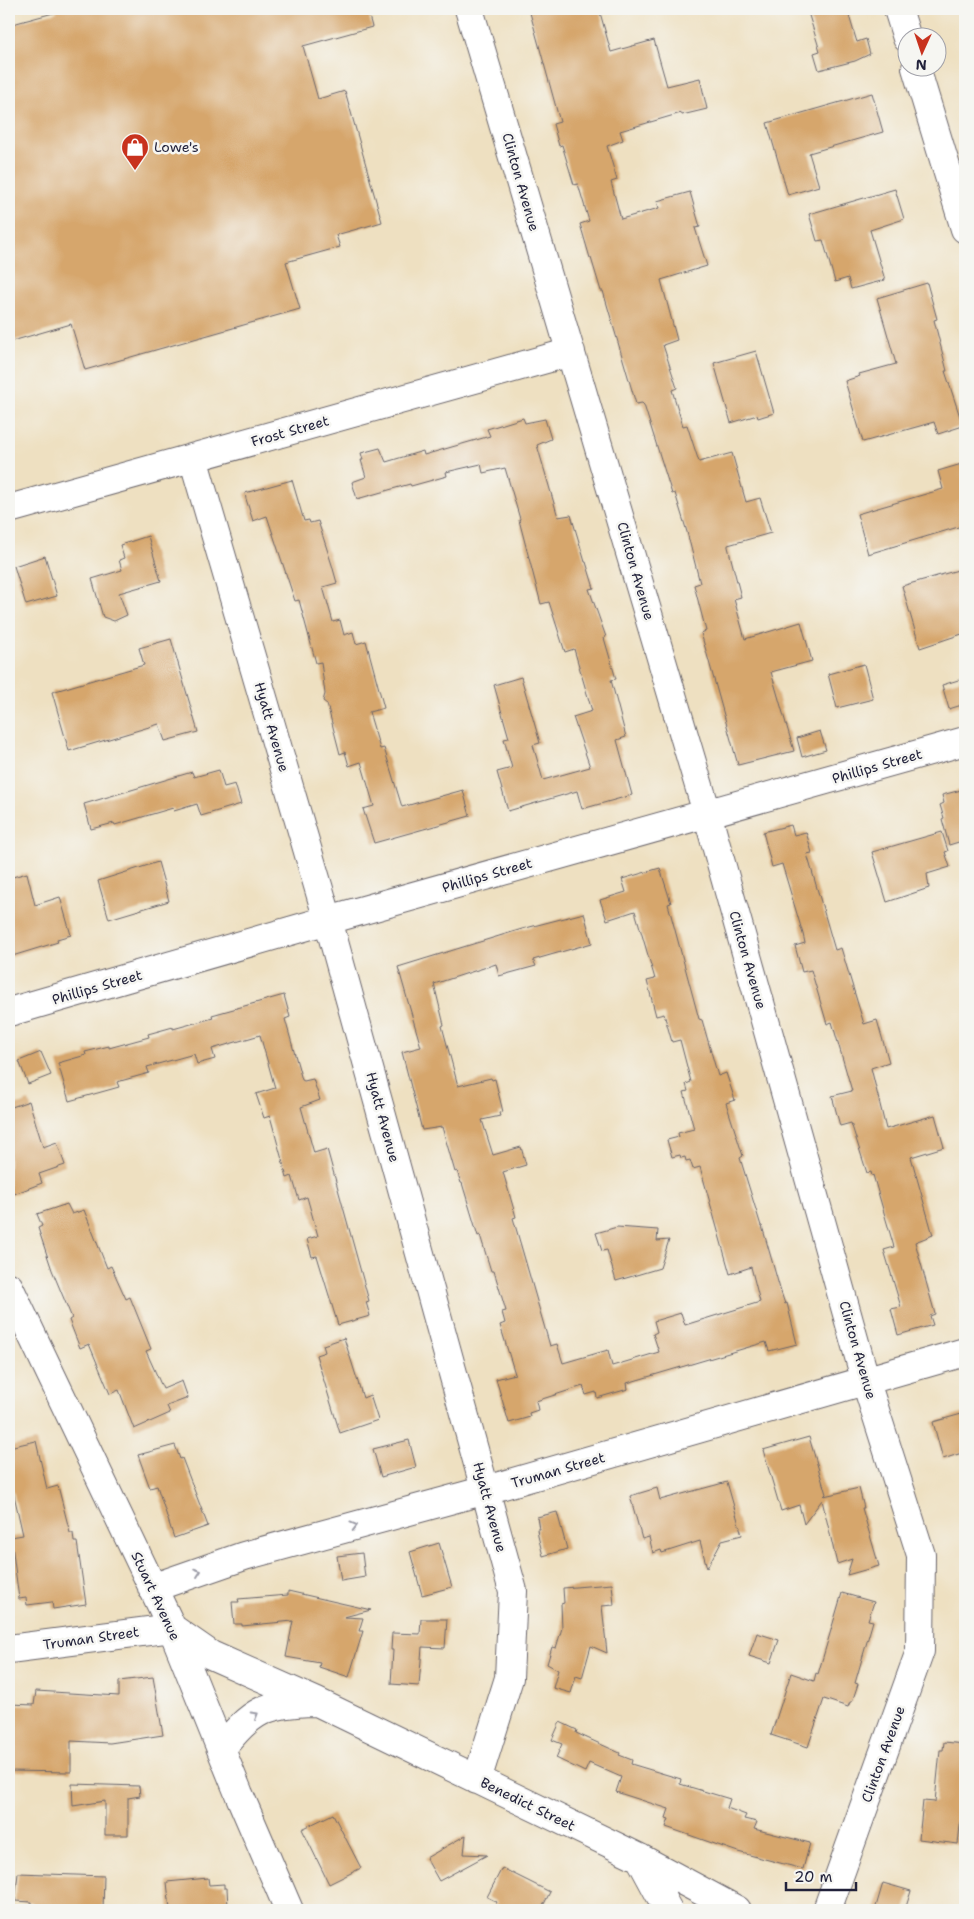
<svg xmlns="http://www.w3.org/2000/svg" width="974" height="1919" font-family="'Shantell Sans',sans-serif">
<rect width="100%" height="100%" fill="#f6f6f2"/>
<filter id="ink" filterUnits="userSpaceOnUse"><feTurbulence type="fractalNoise" baseFrequency=".02" numOctaves="2"/><feDisplacementMap in="SourceGraphic" scale="10" xChannelSelector="R" yChannelSelector="G"/><feConvolveMatrix kernelMatrix="1 2 1 2 8 2 1 2 1" color-interpolation-filters="sRGB"/></filter>
<filter id="wash" filterUnits="userSpaceOnUse"><feTurbulence type="fractalNoise" baseFrequency=".0096" numOctaves="4" result="noise"/><feDisplacementMap in="SourceGraphic" scale="20" xChannelSelector="R" yChannelSelector="G"/><feGaussianBlur stdDeviation="1.12" result="paint"/><feColorMatrix in="noise" values="0 0 0 0 0 0 0 0 0 0 0 0 0 0 0 0 0 1.4 0 .05"/><feComposite in="paint" operator="in"/></filter>
<g filter="url(#wash)">
<rect width="100%" height="100%" fill="#eee0c1"/>
<g id="blocks">
<path fill="#d6a66c" d="M56,9H367L372,27L303,46L318,99L345,91L382,222L336,235L340,247L286,262L300,309L85,370L71,324L9,342V25L57,12Z
M529,9H599L611,52L654,40L667,86L700,78L707,109L682,115L681,113L620,131L623,140L607,146L617,180L611,182L621,219L659,208L657,201L690,192L700,227L695,228L707,266L661,280L677,340L663,345L677,388L672,390L683,426L687,425L699,462L732,453L746,502L760,498L771,533L728,545V547L741,597L734,599L745,639L801,622L812,661L771,672L794,751L738,765L701,633L706,631L694,585L700,583L687,532L675,493L672,494L644,405L642,403L636,404L603,291H601L591,258H590L580,224L589,221L578,184L574,185L562,145L559,146L553,124L560,122Z
M807,9H847L856,39L857,42L866,39L870,54L855,61L819,70L814,53L820,51Z
M872,93L883,132L809,153L819,186L788,195L767,123Z
M895,189L904,219L870,230L885,280L851,289L848,278L835,282L823,240L817,241L809,214Z
M927,283L937,319L934,320L947,371H945L963,426L938,434L934,422L863,442L845,381L860,376L859,374L896,364L877,298Z
M756,351L774,413L758,418L757,415L731,423L714,363Z
M523,418L525,423L545,419L551,439L537,445L558,517L571,515L585,562H586L594,588L589,589L606,637L604,638L616,679L611,680L626,737L617,740L632,795L582,809L577,791L508,811L497,772L512,768L504,739L509,738L494,685L521,677L540,743L533,745L543,780L590,767L573,717L592,711L574,649L565,652L549,602L541,604L519,520L520,519L505,468L483,473L481,464L446,472L447,476L411,486L410,484L357,499L352,482L366,477L361,460H363L361,453L380,448L386,462L423,451L424,455L490,436L487,429Z
M965,463V525L868,554L857,514L943,489L938,471Z
M292,480L304,521L309,520L310,523L318,521L332,565L337,583L323,587L333,622L340,620L344,635L353,632L356,644L366,641L384,708L369,712L380,749L384,748L402,807L463,790L470,816L374,843L363,809L374,806L361,762L349,766L345,752L340,754L327,704L323,701L325,694L321,662L316,663L299,600L295,601L267,516L253,521L246,499L245,493Z
M148,536L161,581L119,593L127,615L114,621L103,617L92,579L122,570L119,560L124,558L120,545Z
M45,556L57,596L26,605L14,566Z
M965,568V633L920,648L902,586Z
M171,639L198,732L165,741L159,724L69,751L52,692L144,665L139,648Z
M864,664L873,699L837,708L828,674Z
M965,678V704L949,709L942,685Z
M820,731L826,750L802,757L797,738Z
M219,770L224,787L235,784L241,804L201,816L197,804L174,811L173,808L115,825L114,823L91,829L84,804L192,772L194,777Z
M965,789V840L949,845L942,819L944,818L940,805L944,803L942,795Z
M791,825L794,835L806,832L812,853L807,854L835,950L841,948L864,1024L877,1020L889,1062L871,1068L886,1129L935,1115L944,1147L911,1157L933,1235L915,1242L935,1314L930,1316L933,1325L898,1335L891,1309L901,1307L884,1250L894,1247L873,1175L872,1176L871,1172L867,1173L851,1123L840,1126L832,1096L852,1091L832,1022L827,1024L811,970L802,972L795,946L805,943L803,934L782,864L772,867L763,832Z
M942,832L948,851L945,852L950,867L927,874L929,888L887,902L872,852Z
M158,862L169,901L109,919L98,881Z
M660,868L671,903L668,904L699,1019L702,1020L718,1076L726,1073L735,1100L726,1103L743,1156L740,1158L761,1226H762L780,1289L785,1304L787,1303L797,1344L769,1351L766,1342L627,1383L628,1389L597,1398L596,1392L586,1395L583,1386L536,1401L538,1410L529,1413L530,1417L509,1423L496,1379L515,1374L500,1325L505,1323L502,1312L506,1311L494,1271H491L480,1235L478,1236L462,1183H461L457,1171L455,1172L442,1127L422,1130L402,1052L421,1047L398,967L522,929L584,913L592,943L533,960L536,966L499,976L496,964L434,984L444,1025L442,1026L458,1086L491,1078L492,1080L495,1079L503,1112L499,1113L500,1116L482,1120L493,1155L521,1147L526,1165L503,1172L516,1217L513,1218L550,1346L557,1344L563,1363L608,1350L612,1366L659,1352L653,1334L657,1332L654,1321L681,1313L685,1325L760,1302L751,1267L730,1274L700,1167L693,1169L690,1160L686,1161L685,1157L681,1158L680,1155L672,1157L667,1140L679,1137L678,1133L694,1129L684,1092L688,1091L686,1084L691,1082L680,1040L672,1042L664,1014L656,1016L647,981L655,979L635,911L607,920L600,900L626,892L622,879Z
M27,873L35,905L60,897L71,935L57,939L58,942L9,957V878Z
M284,995L290,1017L285,1019L302,1080L304,1081L313,1079L320,1100L301,1107L314,1153L327,1149L369,1301L366,1302L370,1316L338,1325L317,1256L312,1257L307,1239L318,1236L307,1197L299,1200L292,1176L287,1178L270,1116L264,1118L256,1094L275,1088L260,1035L212,1049L215,1059L197,1064L194,1054L147,1067L149,1073L117,1082L119,1087L69,1101L58,1063L86,1055L85,1052L109,1046V1048L149,1037L148,1034L173,1027V1029L213,1018L212,1015Z
M41,1052L51,1075L28,1084L19,1061Z
M29,1101L43,1147L57,1142L65,1165L39,1174L42,1183L9,1196V1108Z
M67,1204L72,1214L84,1210L107,1268L111,1266L126,1299L130,1297L151,1349L146,1351L163,1389L182,1381L188,1398L167,1406L170,1413L134,1429L119,1390L110,1394L89,1344L80,1348L69,1320L72,1318L52,1270L38,1228L42,1226L37,1214Z
M617,1227L658,1230L657,1241L669,1240L660,1268L616,1281L607,1250L602,1251L596,1233Z
M344,1338L363,1398L370,1395L378,1420L340,1433L316,1355L325,1352L323,1345Z
M965,1413V1452L943,1459L933,1422Z
M809,1437L826,1494L824,1496L859,1488L864,1508H862L879,1566L847,1575L852,1559L837,1564L822,1500L804,1524L799,1505L781,1511L763,1450Z
M409,1440L416,1467L381,1477L373,1449Z
M36,1441L47,1489L58,1486L70,1533H73L74,1542H77L86,1604L53,1609L52,1602L27,1605L26,1598L19,1599L11,1537L23,1535L9,1473V1447Z
M175,1445L180,1459L182,1458L208,1526L174,1538L157,1486L150,1488L138,1455Z
M727,1482L742,1535L722,1540L707,1568L700,1541L662,1553L661,1550L653,1553L649,1537L642,1539L630,1496L657,1488L660,1500Z
M557,1512L567,1549L543,1556L538,1536L537,1529H539L537,1517Z
M439,1543L452,1587L422,1595L410,1552Z
M362,1553L365,1577L341,1581L337,1556Z
M612,1584L614,1605L602,1606L607,1653L591,1646L582,1678L576,1676L571,1693L553,1688L558,1670L547,1664L552,1647L556,1648L562,1628L561,1604L564,1603L563,1588Z
M288,1591L371,1610L344,1617L363,1618L359,1631H363L349,1677L319,1667L320,1663L286,1657L293,1621L242,1626V1624H234L232,1602H239L238,1599L288,1595Z
M842,1593L874,1602L868,1620L873,1621L855,1683L858,1684L852,1702H850L848,1707L824,1699L808,1747L771,1735L791,1673L814,1681L816,1673L818,1674Z
M421,1619H447L445,1648L422,1647L419,1686L391,1684L393,1650H391L392,1633L420,1634Z
M757,1633L779,1640L771,1663L749,1656Z
M153,1677L163,1735L110,1743L71,1741V1772L9,1771V1704L34,1705L36,1691L119,1696V1681Z
M560,1722L577,1730L576,1733L620,1753L619,1755L632,1760L631,1764L681,1779L680,1784L730,1799L727,1808L746,1815L744,1819L757,1822L754,1829L810,1843L803,1869L738,1852L666,1827L669,1819L666,1818L669,1809L616,1792L621,1777L589,1763L585,1772L556,1758L562,1744L552,1740Z
M944,1742L965,1744V1789H964L958,1844L919,1839L923,1801L935,1802L940,1750H943Z
M72,1784L139,1786L140,1796L128,1798V1835H105V1801L73,1806Z
M333,1814L361,1868L329,1884L302,1829Z
M466,1835L464,1854L487,1855L439,1881L426,1858Z
M502,1868L550,1892L541,1910H492L497,1902L487,1897Z
M18,1873L104,1876L103,1910H76V1909L32,1907V1902L15,1901Z
M208,1878L209,1885L224,1884V1888H227L228,1907L199,1910H170L167,1882Z
M883,1883L911,1891L905,1910H875Z"/>
</g>
</g>
<g filter="url(#ink)">
<use href="#blocks" fill-opacity="0" stroke="#69646a" stroke-width="1"/>
<g fill="none" stroke-linecap="round" stroke-linejoin="round">
<g stroke="#69646a" stroke-width="30">
<path id="minor" d="M469,9L707,813L866,1382L921,1555L920,1651L827,1910
M898,9L907,38
M916,68L965,229
M193,458L328,920L513,1591L509,1678L477,1780
M9,509L571,352
M9,1012L328,920L965,741
M9,1287L172,1628L239,1794L289,1910
M152,1588L244,1556L486,1490L965,1352
M172,1628L211,1655L317,1702L640,1858L737,1910
M9,1649L172,1628
M221,1749C252,1711 264,1703 315,1702
M640,1858L668,1910"/>
</g>
<use href="#minor" stroke="#fff" stroke-width="28"/>
</g>
<defs><path id="oneway-chevron" d="M-2-3.5L2.5 0L-2 3.5" fill="none" stroke-width="1.6" stroke-linecap="round" stroke-linejoin="round" transform="scale(1.25)"/></defs>
<g stroke="#9c9ca7">
<use href="#oneway-chevron" transform="translate(354 1526) rotate(-15)"/>
<use href="#oneway-chevron" transform="translate(198 1572) rotate(-19)"/>
<use href="#oneway-chevron" transform="translate(255 1715) rotate(-30)"/>
</g>
</g>
<defs>
<g id="shop-pin" transform="scale(1.4375)"><path d="M0 17L-7.5 6A9.5 9.5 0 1 1 7.5 6Z" fill="#c8321e" stroke="#f6f6f2"/><path d="M-5-2.5h2.3a2.7 3.5 0 0 1 5.4 0H5L5.5 6h-11ZM-1.5-2.5h3a1.5 2.3 0 0 0-3 0Z" fill="#fff"/></g>
</defs>
<g fill-rule="evenodd">
<use href="#shop-pin" x="135" y="147"/>
</g>
<g text-anchor="middle" dominant-baseline="central" stroke-width="5" stroke-linejoin="round" paint-order="stroke">
<g font-size="14" fill="#22223b" stroke="#f6f6f2" text-anchor="start">
<text x="154" y="147">Lowe's</text>
</g>
<g font-size="14" fill="#22223b" stroke="#f6f6f2">
<text transform="translate(521 182) rotate(74)">Clinton Avenue</text>
<text transform="translate(290 431) rotate(-16)">Frost Street</text>
<text transform="translate(636 571) rotate(74)">Clinton Avenue</text>
<text transform="translate(272 727) rotate(74)">Hyatt Avenue</text>
<text transform="translate(877 766) rotate(-16)">Phillips Street</text>
<text transform="translate(487 875) rotate(-16)">Phillips Street</text>
<text transform="translate(748 960) rotate(74)">Clinton Avenue</text>
<text transform="translate(97 987) rotate(-16)">Phillips Street</text>
<text transform="translate(383 1117) rotate(75)">Hyatt Avenue</text>
<text transform="translate(858 1350) rotate(74)">Clinton Avenue</text>
<text transform="translate(558 1470) rotate(-16)">Truman Street</text>
<text transform="translate(490 1507) rotate(75)">Hyatt Avenue</text>
<text transform="translate(156 1596) rotate(65)">Stuart Avenue</text>
<text transform="translate(91 1638) rotate(-8)">Truman Street</text>
<text transform="translate(883 1754) rotate(-70)">Clinton Avenue</text>
<text transform="translate(528 1804) rotate(26)">Benedict Street</text>
</g>
</g>
<rect width="974" height="1919" fill="none" stroke="#f6f6f2" stroke-width="30"/>
<g transform="translate(922 52) rotate(183)"><circle r="24" fill="#f6f6f2" stroke="#a1a1a9"/>
<path d="M0-4L9 19L0 12L-9 19Z" fill="#c8321e"/>
<text y="-8" font-size="14" font-weight="bold" text-anchor="middle" fill="#22223b">N</text>
</g>
<path d="M786 1882v8h70v-8" fill="none" stroke="#22223b" stroke-width="2.5"/>
<text x="794" y="1882" font-size="15" fill="#22223b" stroke="#f6f6f2" stroke-width="4" paint-order="stroke">20 m</text>
</svg>
